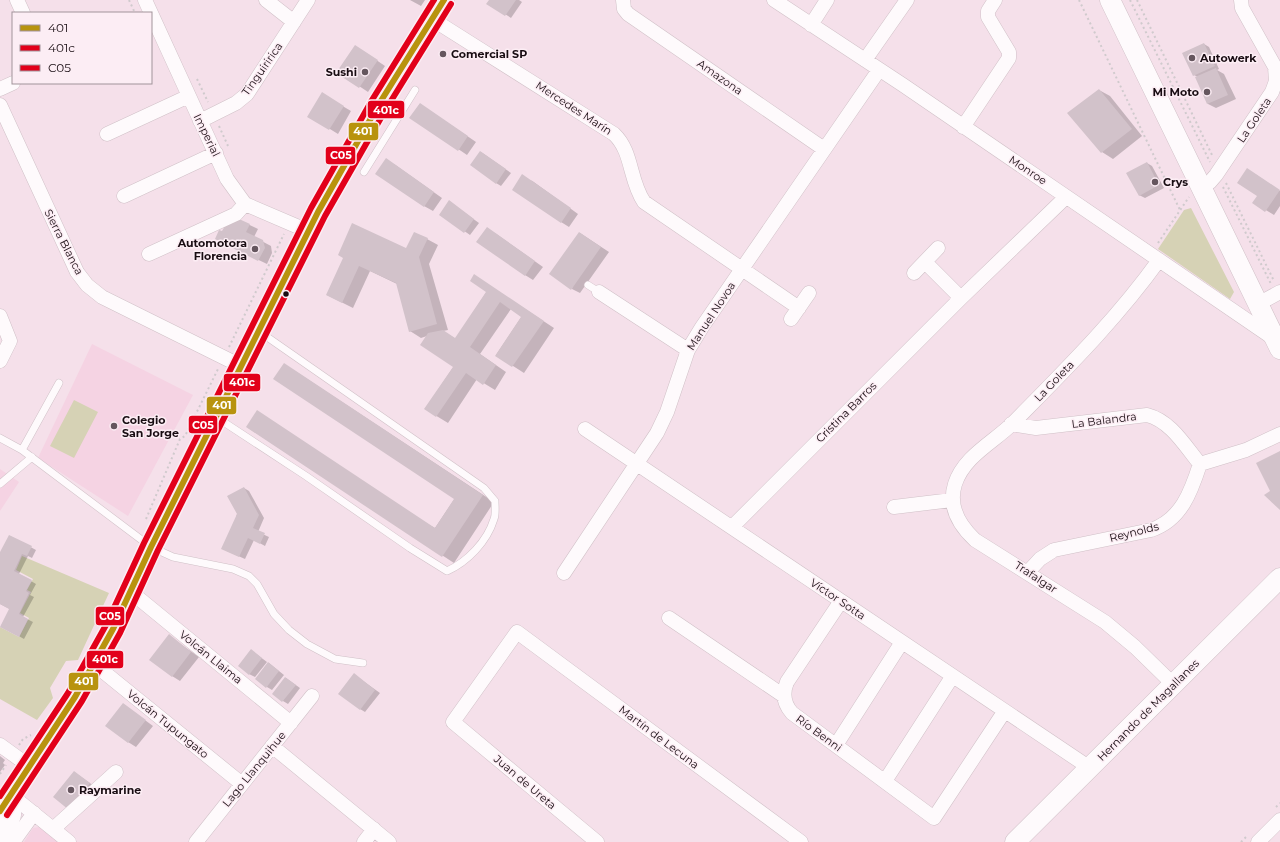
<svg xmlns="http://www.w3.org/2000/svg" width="1280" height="842" font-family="Montserrat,sans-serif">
<rect width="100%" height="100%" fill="#f5e0ea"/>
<path fill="#f5d3e3" d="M92,344L193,395L128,516L38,458Z
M0,469L19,482L0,511Z
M39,827L46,831L59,842H24L33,828Z"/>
<path fill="#d6d2b5" d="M1191,208L1234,292L1230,299L1158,249L1184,210Z
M74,400L98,412L74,458L50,446Z
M22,556L109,593L78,660L66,661L50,688L53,698L37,720L0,699V627L19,637L29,618L20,613L31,592L27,590L33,579L16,570Z"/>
<path fill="#0003" d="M410,0H425L421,6Z
M490,0H519L522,2L511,18L488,3Z
M1204,44L1209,47L1219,69L1217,70L1224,74L1236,99L1216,108L1208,104L1198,77L1194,75Z
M363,51L385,66L368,92L338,72Z
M1099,90L1110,96L1142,136L1113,159L1102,152L1069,113Z
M322,94L351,111L338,134L309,116Z
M420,104L476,142L467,155L411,117Z
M481,152L511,173L501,186L496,183Z
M1147,163L1152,166L1164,188L1145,198L1139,195Z
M394,164L442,198L433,211L424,206Z
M1255,174L1280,191V206L1274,215L1254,203L1258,196Z
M531,180L578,214L569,227L561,222Z
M454,205L479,223L470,235L440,214Z
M239,220L258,229L254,237L271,246L272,253L267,264L224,243Z
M495,233L543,267L533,280L525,275Z
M580,233L609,252L580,293L572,289Z
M427,239L438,245L429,264L448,330L443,331L456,339L487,291L475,276L554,328L524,373L496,355L522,316L511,309L480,354L506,372L495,390L477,379L448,423L425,409L454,366L427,336L421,338L410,331L397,284L370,271L353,308L327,295L344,258L407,249Z
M295,371L494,502L454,563L247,427L435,528L455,498Z
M244,488L249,491L264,518L258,532L269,537L265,546L254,540L245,559L227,551Z
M10,536L36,550L32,558L28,556L19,574L36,584L30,595L34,597L23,617L33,622L24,639L1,626L10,609L0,604V555Z
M169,636L199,657L180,681L172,676Z
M251,650L267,662L255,677L249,674Z
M269,663L284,675L272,690L267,687Z
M286,678L300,688L288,704L283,701Z
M359,678L380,693L365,712L360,709Z
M123,704L153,726L136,747L128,742Z
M0,756L5,760L3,763L5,765L0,772Z
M74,772L97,788L78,813Z"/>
<path fill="#d2c2ca" d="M489,0H516L505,16L486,4Z
M1204,43L1215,66L1193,76L1182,53Z
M355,45L378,60L359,88L336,73Z
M1216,68L1228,95L1207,104L1195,77Z
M1099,89L1132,129L1101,153L1067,113Z
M322,92L344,106L329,130L307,117Z
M420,103L468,136L458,151L409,118Z
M480,151L506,169L496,184L470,165Z
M386,158L434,192L424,207L375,174Z
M1147,162L1159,185L1139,196L1126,173Z
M1247,168L1280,190L1265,212L1252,203L1257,196L1237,183Z
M522,174L571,208L561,223L512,190Z
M449,200L474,219L464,233L439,215Z
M239,219L250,224L246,232L263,240L265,248L258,261L215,239L219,230L222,231L226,224Z
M352,223L406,248L414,232L428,238L419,257L437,324L409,332L396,283L359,266L342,303L326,295L343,258L338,255Z
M487,227L535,261L525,276L476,242Z
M579,232L601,247L571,290L549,274Z
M474,274L544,321L512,367L495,356L521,317L500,302L470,347L496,365L483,385L466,373L436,417L424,409L453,367L420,345L428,333L443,330L455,338L486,292L470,281Z
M284,363L483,495L442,557L246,427L257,410L435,528L454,499L273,379Z
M1280,451V510L1264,495L1270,491L1256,463Z
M244,487L259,515L253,528L265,533L260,544L248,538L239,557L221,549L237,514L227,496Z
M9,535L32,546L27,556L22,554L14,571L32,580L26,591L29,593L19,614L28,619L19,637L0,627L9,609L0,604V552Z
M169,634L191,652L172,677L149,660Z
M251,649L262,658L249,675L238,666Z
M268,662L279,671L266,688L255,679Z
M354,673L375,690L360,710L338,694Z
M285,677L296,685L282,702L272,694Z
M123,703L146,720L128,743L105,726Z
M74,771L90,783L69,810L53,797Z"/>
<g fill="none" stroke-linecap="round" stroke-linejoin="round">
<g stroke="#d0c0c7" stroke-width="8">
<path id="lane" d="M364,172L415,90
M588,285L599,292
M216,417L306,476L410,548L447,571C467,562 487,542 494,519C496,514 495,507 495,501L484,488L260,332
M0,438L22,450L151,547L173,557L233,569L249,576L257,584L274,614L289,630L307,644L335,659L363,663
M22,450L59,383
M0,484L32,457"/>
</g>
<g stroke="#d0c0c7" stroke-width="15">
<path id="street" d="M17,0L23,13
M145,0L227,179L245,204L308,231
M266,0L294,22
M623,0L624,9L628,14L824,149
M774,0L903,85L1273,338
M432,19L614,134C633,152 629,180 644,202L799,308
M811,25L827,0
M865,60L907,0
M0,89L13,83
M0,105L77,272L87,285L102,297L241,366
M200,121L236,103L247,94L308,0
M963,127L1009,58V52L988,17V11L995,0
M107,134L189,96
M1201,188L1210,182L1216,175L1272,92L1276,81L1275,67L1242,8L1241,0
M124,196L216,153
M149,254L236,214L245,204
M1159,260C1116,320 1064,371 1013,423C994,442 964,456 955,484C948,506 959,525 975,540L1105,622L1135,647L1174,685
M925,262L961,298
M914,273L938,248
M599,292L688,350
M1258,304L1280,292
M0,316L10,341L0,361
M791,319L809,293
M1011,424L1036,428L1147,415C1171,421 1185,446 1200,464
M585,429L1090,768
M1200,464L1246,450L1280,434
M894,507L952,500
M732,527L961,298L1066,197
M1028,572L1040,559L1054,550L1151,530C1181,520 1191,492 1200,464
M564,573L657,433L667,412L688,350L702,327L879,70
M131,592L291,723
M841,601L787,682C782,694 784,704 792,713L934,818L1004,712
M669,618L784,696
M94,664L242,784
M0,745L29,766
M836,745L902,642
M272,746L389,842
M885,781L952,677
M11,795L69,842
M53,829L116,772
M13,842L34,813
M196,842L312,696
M364,842L374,829
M597,842L453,722L517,632L801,842
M1258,842L1280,820"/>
</g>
<g stroke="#d0c0c7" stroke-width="21">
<path id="secondary" d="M1110,0L1280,349
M0,811L75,697L113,629L151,547L318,212C357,139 399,69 444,0
M2,842L11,815V795
M1015,842L1280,578"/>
</g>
<path stroke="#d0cacd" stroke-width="2" stroke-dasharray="2 3" stroke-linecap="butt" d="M129,0L135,13
M1079,0L1180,210
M1130,0L1210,162
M1137,0L1213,157
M197,79L208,102
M219,126L228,146
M1226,183L1274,281
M1223,187L1271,284
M1158,243L1189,197
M229,347L284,234
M146,519L180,439L185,436L218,369
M19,745L23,739L31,735
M0,774L6,765
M1276,807L1280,803
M1241,842L1246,837"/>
<use href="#lane" stroke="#fefafc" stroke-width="7"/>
<use href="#street" stroke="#fefafc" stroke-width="14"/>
<use href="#secondary" stroke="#fefafc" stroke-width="20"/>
<g stroke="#fcedf4" stroke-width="9">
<path id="bus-1" d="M0,811L75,697L113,629L151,547L318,212L379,104L444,0"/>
</g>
<g stroke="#fcedf4" stroke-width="9">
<path id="bus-2" d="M7,815L82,701L120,633L158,550L325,216L386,109L451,4"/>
</g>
<g stroke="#fcedf4" stroke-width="9">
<path id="bus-3" d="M0,796L68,693L106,625L144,543L311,208L372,100L434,0"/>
</g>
<use href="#bus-1" stroke="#b8930e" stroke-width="6"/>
<use href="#bus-2" stroke="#e2001a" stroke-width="6"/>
<use href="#bus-3" stroke="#e2001a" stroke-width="6"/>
</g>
<g fill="#65565e" stroke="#fcedf4" stroke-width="1.5">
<circle cx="443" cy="54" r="4"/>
<circle cx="1192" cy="58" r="4"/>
<circle cx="365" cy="72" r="4"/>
<circle cx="1207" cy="92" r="4"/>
<circle cx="1155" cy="182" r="4"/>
<circle cx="255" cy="249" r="4"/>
<circle cx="114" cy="426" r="4"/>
<circle cx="71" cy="790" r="4"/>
</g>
<circle fill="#180c12" stroke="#fcedf4" stroke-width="1.5" cx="286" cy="294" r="3.5"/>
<g text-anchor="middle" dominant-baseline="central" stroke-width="3" stroke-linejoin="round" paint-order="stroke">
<g font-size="11" font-weight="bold" fill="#180c12" stroke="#fcedf4" text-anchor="start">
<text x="451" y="54">Comercial SP</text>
<text x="1200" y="58">Autowerk</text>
<text x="357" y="72" text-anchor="end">Sushi</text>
<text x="1199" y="92" text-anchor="end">Mi Moto</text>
<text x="1163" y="182">Crys</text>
<text x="247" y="243" text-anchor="end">Automotora<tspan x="247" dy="13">Florencia</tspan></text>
<text x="122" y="420">Colegio<tspan x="122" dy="13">San Jorge</tspan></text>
<text x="79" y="790">Raymarine</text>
</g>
<g font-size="11" fill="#180c12" stroke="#fcedf4">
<text transform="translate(262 69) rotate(-55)">Tinguiririca</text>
<text transform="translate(720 77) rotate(35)">Amazona</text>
<text transform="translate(574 108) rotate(33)">Mercedes Marín</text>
<text transform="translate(1254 120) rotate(-56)">La Goleta</text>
<text transform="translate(207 135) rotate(64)">Imperial</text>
<text transform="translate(1028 170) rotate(34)">Monroe</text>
<text transform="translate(64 242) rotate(63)">Sierra Blanca</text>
<text transform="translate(711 316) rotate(-57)">Manuel Novoa</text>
<text transform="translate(1054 381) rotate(-46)">La Goleta</text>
<text transform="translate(846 412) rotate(-45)">Cristina Barros</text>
<text transform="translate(1104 420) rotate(-7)">La Balandra</text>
<text transform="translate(1134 532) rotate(-14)">Reynolds</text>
<text transform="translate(1036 577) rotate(33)">Trafalgar</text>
<text transform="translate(838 599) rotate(34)">Víctor Sotta</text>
<text transform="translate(211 657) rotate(39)">Volcán Llaima</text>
<text transform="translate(1148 710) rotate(-45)">Hernando de Magallanes</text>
<text transform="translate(168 724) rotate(39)">Volcán Tupungato</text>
<text transform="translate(819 733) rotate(36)">Río Benni</text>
<text transform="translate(659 737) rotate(37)">Martín de Lecuna</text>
<text transform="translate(254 769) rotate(-51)">Lago Llanquihue</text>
<text transform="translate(525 782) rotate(40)">Juan de Ureta</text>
</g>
</g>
<g stroke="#fcedf4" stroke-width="1.5">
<rect x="367" y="100" width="38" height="19" rx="4" fill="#e2001a"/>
<rect x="348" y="122" width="31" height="19" rx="4" fill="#b8930e"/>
<rect x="325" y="146" width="31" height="19" rx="4" fill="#e2001a"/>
<rect x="223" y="373" width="38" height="19" rx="4" fill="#e2001a"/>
<rect x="206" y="396" width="31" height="19" rx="4" fill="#b8930e"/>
<rect x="188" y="415" width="30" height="19" rx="4" fill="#e2001a"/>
<rect x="95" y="606" width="30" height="20" rx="4" fill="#e2001a"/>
<rect x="86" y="650" width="38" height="19" rx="4" fill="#e2001a"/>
<rect x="68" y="672" width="31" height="19" rx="4" fill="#b8930e"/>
</g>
<g font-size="11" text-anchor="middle" font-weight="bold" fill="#fff">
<text x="386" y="114">401c</text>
<text x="363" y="135">401</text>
<text x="341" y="159">C05</text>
<text x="242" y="386">401c</text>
<text x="222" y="409">401</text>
<text x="203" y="429">C05</text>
<text x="110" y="620">C05</text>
<text x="105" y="663">401c</text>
<text x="84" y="685">401</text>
</g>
<rect x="12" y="12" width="140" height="72" fill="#fcedf4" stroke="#a1939a"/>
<rect x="20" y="25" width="20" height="6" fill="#b8930e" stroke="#a1939a"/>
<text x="48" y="32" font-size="12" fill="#180c12">401</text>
<rect x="20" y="45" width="20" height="6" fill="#e2001a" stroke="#a1939a"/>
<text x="48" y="52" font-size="12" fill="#180c12">401c</text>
<rect x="20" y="65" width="20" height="6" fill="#e2001a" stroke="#a1939a"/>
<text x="48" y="72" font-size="12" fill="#180c12">C05</text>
</svg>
